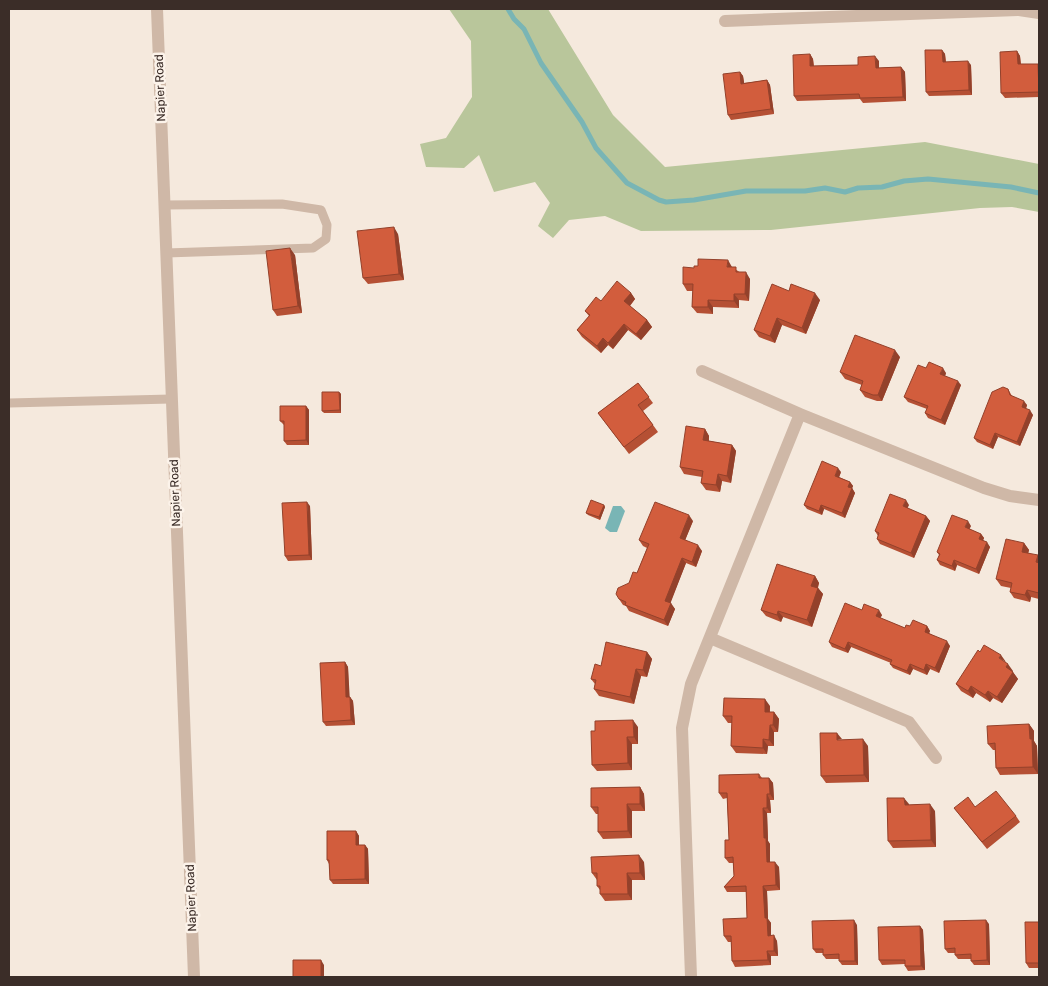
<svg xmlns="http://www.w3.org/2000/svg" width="1048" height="986" font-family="Rubik,sans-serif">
<rect width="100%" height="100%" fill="#f5e9dd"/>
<path fill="#b9c69b" d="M449,9H548L613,115L665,167L925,142L1039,164V212L1012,207L980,208L771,230L641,231L605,216L569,220L553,238L538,226L550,203L535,182L494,192L479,155L464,168L426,167L420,144L446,138L472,97L471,41Z"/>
<path fill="#79b5b5" d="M613,506H621L625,511L617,532H610L605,528Z"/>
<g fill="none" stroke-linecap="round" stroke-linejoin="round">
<path stroke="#79b5b5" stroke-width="5" d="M508,9L514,19L524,29L541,63L582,122L596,148L627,183L659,200L666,202L694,200L746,191H805L825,188L845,192L858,188L882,187L904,181L928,179L1011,187L1039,193"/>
<path stroke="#cfb8a7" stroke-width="9" d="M164,205L282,204L321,210L327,225L326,239L313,248L166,253
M9,403L171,399"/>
<path stroke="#cfb8a7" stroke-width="12" d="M725,21L1019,10L1039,13
M702,371L800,414
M710,638L909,722L936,758
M691,977L682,728L691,684L800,414L984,488L1010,496L1039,500"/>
<path stroke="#cfb8a7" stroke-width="12" d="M157,9L194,977"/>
</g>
<path fill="#b55034" d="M942,50L945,54L946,62L971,65L972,95L929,96L926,92Z
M1017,51L1020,56L1021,64L1039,65V97L1005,98L1001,93Z
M810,54L813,59L814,66L858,65L879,61V68L901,67L905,72L906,101L863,103L860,99L797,101L794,96Z
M740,72L743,76L744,83L767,80L770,85L774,114L731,120L728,115Z
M398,234L404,280L368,284L363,278Z
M295,255L302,313L277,316L273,310Z
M732,267L750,279L749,301L739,300V308L713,307V314L697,313L692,307L693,291H687L683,284Z
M789,291L820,300L806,334L782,325L775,343L759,337L754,330Z
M631,293L635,299L630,306L647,320L652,327L641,340L628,330L613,349L608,345L601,353L582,337L577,330L589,316L585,311L601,301Z
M900,357L882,401H877L865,397L860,390L862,385L845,379L840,372Z
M926,368L946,373L945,376L961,385L945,425L928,418L925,413L927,409L908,402L904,397Z
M638,383L653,403L643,411L658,432L629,454L598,413Z
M1008,389L1012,396L1027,405L1026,409L1033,415L1020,446L998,437L993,449L977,442L974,438Z
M339,392L341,394V413H324L322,411Z
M306,406L309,410V445H287L284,441V425L280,421Z
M705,429L709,436V441L732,445L736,451L731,483L722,481L720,492L706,490L701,483L702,477L684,474L680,467Z
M841,472L839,477L850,482L853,486L852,488L855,493L845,518L824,509L822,515L807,509L804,505Z
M604,505L605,507L600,520L588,515L586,513Z
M909,505L907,508L926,516L930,521L914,558L880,544L877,539L878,536L875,531Z
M310,506L312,560L288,561L285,556Z
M693,521L685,540L702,551L696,567L686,563L670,603L675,609L668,626L629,611L626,606L623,605L619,599L629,583L637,573L647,548L643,546L639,540Z
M971,526L969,529L981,534L984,538L983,540L990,547L979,574L957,565L955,571L940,565L937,560L939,555L937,552Z
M1024,543L1029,550L1028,553L1039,557V599L1031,597L1030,602L1014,598L1010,592L1011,588L1001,586L996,579Z
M815,576L819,583L818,588L823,594L812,627L783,617L781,622L766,616L761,610Z
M862,610L882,615L880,618L905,628L910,626H927L930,631L929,633L950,646L939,673L930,669L927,675L913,669L910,675L893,668L890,664L891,663L851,647L848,653L832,647L829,642Z
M647,652L652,659L647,677L641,676L634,704L599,696L594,689L595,684L591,679L601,666Z
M980,652L1005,662L1018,679L1002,703L993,698L990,702L976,693L973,698L961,691L956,684Z
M345,662L348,667L349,697H350L353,701L355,725L326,726L323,722Z
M770,706V712H774L779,719L778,732H774V746H768L767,754L736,753L731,746L732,723H728L723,716Z
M1029,724L1034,731V741L1037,746L1038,774L1000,775L996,768L995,750H993L988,744Z
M638,727V744H632V770L597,771L592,765Z
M842,740L868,746L869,782L826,783L821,776Z
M759,774L762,778H769L773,783L774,800H770L771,813H767L768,841L770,844V862L779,867L780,890L767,891L768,919L771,923V935L777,941L778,956H771V965L735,967L732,961L731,942H728L724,936L747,918L746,892H727L724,887L734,876L733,863H729L725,858L729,840L727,798L723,799L719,793Z
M640,787L644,794L645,811H632V838L603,839L598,832V814H596L591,807Z
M975,807L1016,816L1020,822L987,849L954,808Z
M935,811L936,847L893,848L888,841Z
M356,831L359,836V845H365L368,849L369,884H333L330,880L329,864L327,860Z
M644,862L645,880H632V900L605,901L600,894V890L597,886V880L592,873Z
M1039,922V968H1029L1026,963Z
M989,924L990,965H974L971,961V959H958L955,955V953H948L945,949Z
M857,925L858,965H842L839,961V959H826L823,955V953H816L813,949Z
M920,926L923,930L925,970L908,971L905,966V964L882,965L879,960Z"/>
<path fill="#93412b" d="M942,50L945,54L946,66L943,62Z
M1017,51L1020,56L1021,69L1018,64Z
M810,54L813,59L814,71L810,66Z
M875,56L879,61V73L876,68Z
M968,61L971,65L972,95L969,90Z
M1038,64L1039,65V93V92Z
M901,67L905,72L906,101L903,97Z
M740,72L743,76L745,88L741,84Z
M767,80L770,85L774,114L771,109Z
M394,227L398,234L404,280L399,274Z
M290,248L295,255L302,313L298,306Z
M728,260L732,267H727Z
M746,272L750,279L749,301L745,294Z
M631,293L635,299L628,308L624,301Z
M815,293L820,300L806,334L802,328Z
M734,294L739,300V308L734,301Z
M708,300L713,307V314L708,307Z
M777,318L782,325L775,343L770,336Z
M647,320L652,327L641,340L636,334Z
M624,324L628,330L613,349L608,343Z
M603,338L608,345L601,353L597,346Z
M895,350L900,357L882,401L878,395Z
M943,368L946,373L944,379L940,374Z
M958,381L961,385L945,425L941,420Z
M339,392L341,394V413L340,410Z
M1024,401L1027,405L1025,411L1022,407Z
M306,406L309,410V445L306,440Z
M1030,410L1033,415L1020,446L1017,442Z
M705,429L709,436L708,446L703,440Z
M995,433L998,437L993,449L990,445Z
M732,445L736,451L731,483L727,476Z
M838,468L841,472L838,480L835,476Z
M718,474L722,481L720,492L716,485Z
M850,482L853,486L851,491L848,487Z
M852,488L855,493L845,518L842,513Z
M906,500L909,505L906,511L903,506Z
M307,502L310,506L312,560L309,555Z
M604,505L605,507L600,520L599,517Z
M821,505L824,509L822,515L819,511Z
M689,515L693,521L684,543L680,538Z
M926,516L930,521L914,558L911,553Z
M968,521L971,526L968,532L965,527Z
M981,534L984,538L982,543L979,539Z
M987,542L990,547L979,574L976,569Z
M1024,543L1029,550L1027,558L1022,552Z
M698,545L702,551L696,567L692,562Z
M1038,555L1039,557V566L1036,562Z
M682,558L686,563L669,607L665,601Z
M954,560L957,565L955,571L952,566Z
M815,576L819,583L816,592L811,586Z
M818,588L823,594L812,627L807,620Z
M1027,590L1031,597L1030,602L1025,595Z
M671,603L675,609L668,626L664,620Z
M879,610L882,615L879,621L876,616Z
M778,611L783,617L781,622L777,615Z
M927,626L930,631L928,636L925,632Z
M947,641L950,646L939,673L935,668Z
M848,642L851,647L848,653L845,649Z
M647,652L652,659L647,677L643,670Z
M1001,655L1006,662L999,658Z
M345,662L348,667L350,702L346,697Z
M910,664L913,669L910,675L907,671Z
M926,664L930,669L927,675L924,670Z
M1008,664L1013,671L1011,674L1006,667Z
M636,669L641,676L634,704L630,697Z
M1013,672L1018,679L1002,703L997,697Z
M971,686L976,693L973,698L968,691Z
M988,691L993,698L990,702L985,695Z
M350,697L353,701L355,725L351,720Z
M765,699L770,706L769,718L765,712Z
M774,712L779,719L778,732L773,725Z
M633,720L638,727V744L634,737Z
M1029,724L1034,731V741L1037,746L1038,774L1033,767L1030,739Z
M770,725L774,732V746L769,740Z
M837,733L842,739L837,740Z
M627,737L632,744V770L628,763Z
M763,739L768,746L767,754L763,748Z
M863,739L868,746L869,782L864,775Z
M769,778L773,783L774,800L770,794Z
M640,787L644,794L645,811L640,804Z
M767,794L770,800L771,813L767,808Z
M904,798L909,804V812L905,805Z
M627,804L632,811V838L628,831Z
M930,804L935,811L936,847L931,840Z
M763,808L767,813L768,841L770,844V867L767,862L764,838Z
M356,831L359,836V849L356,845Z
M365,845L368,849L369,884L365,879Z
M639,855L644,862L645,880L640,873Z
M775,862L779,867L780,890L776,885Z
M627,873L632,880V900L628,894Z
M763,886L767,891L768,919L771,923V941L768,936L765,918Z
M854,920L857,925L858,965L855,961Z
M986,920L989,924L990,965L987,960Z
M920,926L923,930L925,970L921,966Z
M774,935L777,941L778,956L774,951Z
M767,951L771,956V965L768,960Z
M321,960L324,965V977H321Z"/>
<path fill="#d25d3d" stroke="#93412b" d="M925,50H942L943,62L968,61L969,90L926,92Z
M1017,51L1018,64H1038L1039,92L1001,93L1000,52Z
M810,54V66L858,65V57L875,56L876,68L901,67L903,97L860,98L859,94L794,96L793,55Z
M740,72L741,84L767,80L771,109L728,115L723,74Z
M394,227L399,274L363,278L357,231Z
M290,248L298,306L273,310L266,251Z
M698,259L728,260L727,267H736V272H746L745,294H734V301L708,300V307H692L693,284H683V267L694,268V266H698Z
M617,281L631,293L624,301L647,320L636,334L624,324L608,343L603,338L597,346L577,330L590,315L585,311L596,297L601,301Z
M772,284L789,291L791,284L815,293L802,328L777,318L770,336L754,330Z
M855,335L895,350L878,395H873L860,390L863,381L840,372Z
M929,362L943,368L940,374L958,381L941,420L925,413L928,406L904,397L918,365L926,368Z
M638,383L649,397L638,405L653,425L624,447L598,413Z
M1003,387L1008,389L1010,395L1024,401L1022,407L1030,410L1017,442L995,433L990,445L974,438L992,392Z
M322,392H339L340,410L322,411Z
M280,406H306V440L284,441V421H280Z
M686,426L705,429L703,440L732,445L727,476L718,474L716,485L701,483L703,471L680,467Z
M822,461L838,468L835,476L850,482L848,487L852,488L842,513L821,505L819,511L804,505Z
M890,494L906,500L903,506L926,516L911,553L877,539L879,533L875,531Z
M591,500L604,505L599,517L586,513Z
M307,502L309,555L285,556L282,503Z
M655,502L689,515L680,538L698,545L692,562L682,558L665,601L671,603L664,620L625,605L626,602L619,599L616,594L618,588L629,583L633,572L637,573L649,544L639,540Z
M952,515L968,521L965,527L981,534L979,539L987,542L976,569L954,560L952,566L937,560L940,554L937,552Z
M1006,539L1024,543L1022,552L1038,555L1036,562L1039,563V593L1027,590L1025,595L1010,592L1012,583L996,579Z
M777,564L815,576L811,586L818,588L807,620L778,611L777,615L761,610Z
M845,603L862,610L864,604L879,610L876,616L905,628L906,625L910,626L913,620L927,626L925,632L947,641L935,668L926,664L924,670L910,664L907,671L890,664L892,660L848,642L845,649L829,642Z
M606,642L647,652L643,670L636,669L630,697L594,689L596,680L591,679L595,664L601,666Z
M984,645L1001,655L999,658L1008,664L1006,667L1013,672L997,697L988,691L985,695L971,686L968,691L956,684L978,650L980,652Z
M345,662L346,697H350L351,720L323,722L320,663Z
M724,698L765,699V712H774L773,725H770L769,740L763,739V748L731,746L732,716H723Z
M633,720L634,737H627L628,763L592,765L591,731H595V721Z
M1029,724L1030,739H1032L1033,767L996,768L995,743L988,744L987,726Z
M820,733H837V740L863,739L864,775L821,776Z
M759,774V778H769L770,794H767V808H763L764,838H766L767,862H775L776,885L763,886L765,918H767L768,936L774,935V951H767L768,960L732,961L731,936H724L723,919L747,918L746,886L724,887L734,876L733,857L725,858V840H729L727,793H719V775Z
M640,787V804H627L628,831L598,832V807H591V788Z
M996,791L1016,816L982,842L954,808L968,797L975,807Z
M887,798H904L905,805L930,804L931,840L888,841Z
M327,831H356V845H365V879L330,880L329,860H327Z
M639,855L640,873H627L628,894H600V886H597V873H592L591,857Z
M854,920L855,961H839V954L823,955V949H813L812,921Z
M986,920L987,960L971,961V954L955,955V948L945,949L944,921Z
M1025,922H1039V963H1026Z
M920,926L921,966H905V960H879L878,927Z
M293,960H321V977H332H293Z"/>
<g text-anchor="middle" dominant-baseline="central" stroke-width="5" stroke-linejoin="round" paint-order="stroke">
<g font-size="12" fill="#3b2d28" stroke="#fcf3ea">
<text transform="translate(160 88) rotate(-92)">Napier Road</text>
<text transform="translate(175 493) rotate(-92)">Napier Road</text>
<text transform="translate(191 898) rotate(-92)">Napier Road</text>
</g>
</g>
<rect width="1048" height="986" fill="none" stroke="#3b2d28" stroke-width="20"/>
</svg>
